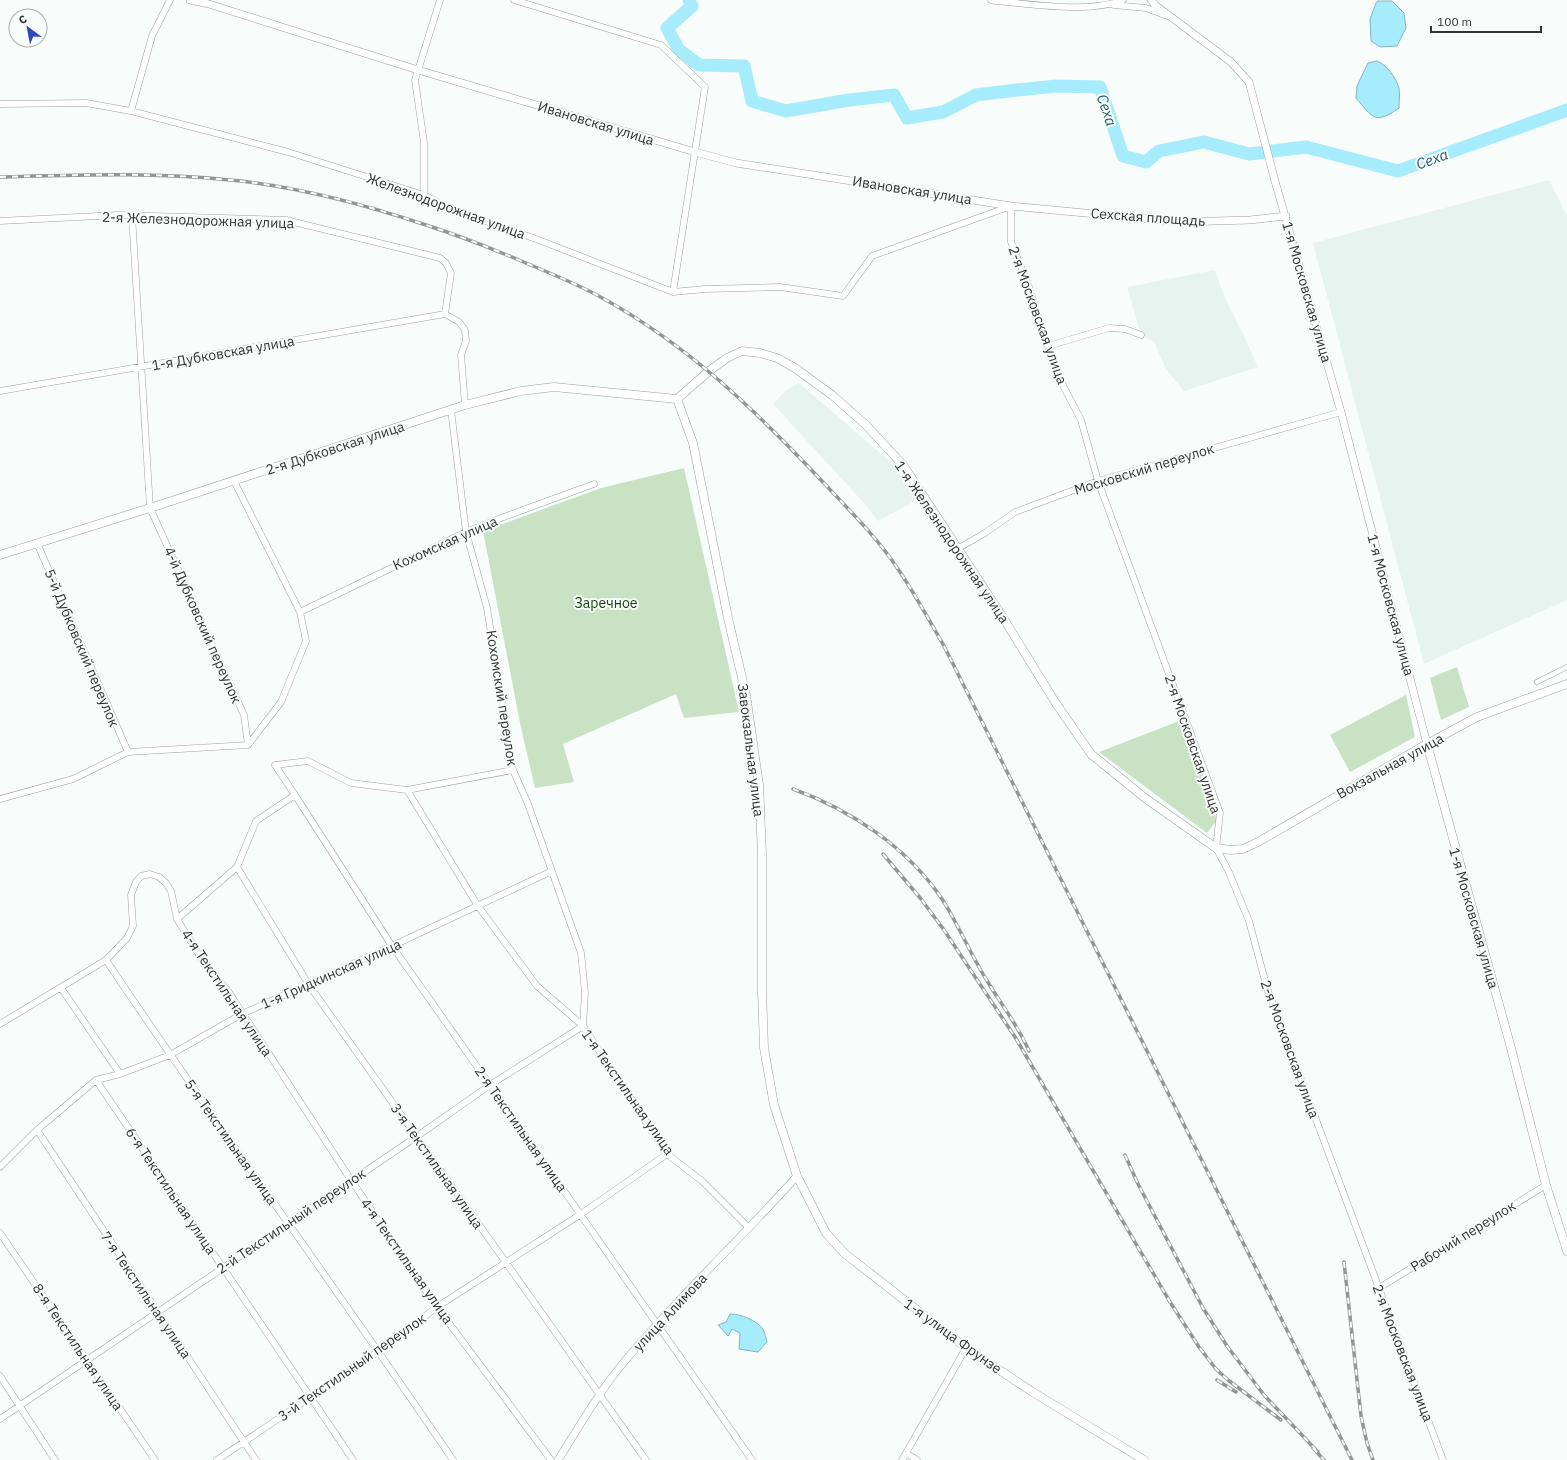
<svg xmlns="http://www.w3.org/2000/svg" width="1567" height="1460" font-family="'IBM Plex Sans',sans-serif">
<rect width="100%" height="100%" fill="#f8fdfc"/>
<path fill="#e6f3ef" d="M1549,180L1567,216V600L1424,664L1313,243Z
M1215,270L1223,294L1243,334L1258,367L1184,391L1166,369L1154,342L1141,335L1127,287Z
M799,383L894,465L917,500L878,521L863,502L773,404L785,391Z"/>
<path fill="#c9e2c4" d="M684,468L739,712L684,718L676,694L563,744L574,782L535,788L521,728L483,531L601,488Z
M1457,667L1469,707L1441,720L1430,678Z
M1406,695L1415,737L1350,772L1330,735Z
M1182,720L1217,820L1207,833L1099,752Z"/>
<path fill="#a6ecfc" stroke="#83b5c0" d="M1378,1H1392L1404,13L1406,28L1397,46L1380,47L1371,41L1370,19L1376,3Z
M1377,61C1387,65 1396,78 1399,88C1400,94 1399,102 1399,108C1375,125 1373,118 1356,98L1357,86L1368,63Z
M730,1314C741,1314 756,1320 763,1329C765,1333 766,1338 767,1342L758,1352L739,1349L740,1333L732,1329L728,1336L718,1325L726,1322Z"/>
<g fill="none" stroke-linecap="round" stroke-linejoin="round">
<path stroke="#a6ecfc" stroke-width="13" d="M689,0L692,6L667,28L679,50L699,65L744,66L752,101L786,111L849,100L894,95L907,118L943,112L976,95L1017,90L1057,86L1100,87L1123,156L1146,162L1159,151L1204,142L1249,154L1306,147L1398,171L1567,110"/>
<g stroke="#9da1a0" stroke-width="5.5">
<path id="pedestrian" d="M1537,682L1567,667"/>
</g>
<g stroke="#9da1a0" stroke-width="7">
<path id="minor" d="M514,0L661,45L705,87L673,292
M991,0L995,1C1034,4 1087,14 1123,0
M1114,5L1146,8L1167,16
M0,104L86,103L131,111L288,152L424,195L449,208L536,239L673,292L705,289L780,287L843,296L872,256L1011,206V242L1029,287L1056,372L1081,420L1098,481L1220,813L1216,848L1228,870L1249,921L1267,988L1443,1460
M131,111L152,36L170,0
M424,195V143L415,80L440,0
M132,216L150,508L244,715L248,745
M0,221L118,215L286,220L440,258L446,263L451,273L445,314
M445,314L459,322L465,330L466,341L461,355L465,405
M1048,346L1109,328L1125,329L1141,335
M0,391L445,314
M37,543L128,752
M957,549L985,533L1015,512L1098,481L1341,412
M300,612L466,532L501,518L594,484
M407,790L478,906L537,986L583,1026L667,1154L702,1181L749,1228
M295,795L392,946L490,1085L752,1460
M0,799L73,779L128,752L248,745L281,702L306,641L300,612L234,481
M237,867L309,985L646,1460
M177,919L206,966L228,991L351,1180L437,1307L551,1460
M106,960C219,1129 339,1292 453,1460
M61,988L120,1074
M0,1024L106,960L127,938L133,926L131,895L136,882L141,876L150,874L159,877L166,883L171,891L177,919L237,867L256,821L295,795L275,765L308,761L351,783L407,790L513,770
M96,1080L353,1460
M37,1130L256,1460
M0,1167L37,1130L96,1080L120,1074L170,1055L242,1014L392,946L552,871
M0,1233L155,1460
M1379,1288L1546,1185
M0,1376L55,1460
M0,1419L416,1137L490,1085L583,1026L585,992L581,953L528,804L513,770L487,608L466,532L451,410
M906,1453L917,1460
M217,1460L379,1351L437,1307L581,1214L667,1154
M902,1460L966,1348"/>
</g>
<g stroke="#9da1a0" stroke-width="8">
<path id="tertiary" d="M190,0L209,4L418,70L695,152L736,163L1011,206L1181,222L1250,220L1286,216
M1151,0L1155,5L1231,62L1249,82L1275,181L1341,412L1427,744
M558,1460C579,1427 599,1392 624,1362C678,1297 741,1239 797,1176"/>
</g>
<g stroke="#9da1a0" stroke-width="9">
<path id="secondary" d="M677,399L693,443L728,618L746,695L759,785L762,854V990L764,1048L774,1105L797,1176L826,1233L844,1253L966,1348L1031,1391L1144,1460
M677,399L709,371L727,358L742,351L760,353L777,358L795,368L832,395L866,425L903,465L1002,616L1055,702L1091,754L1145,798L1216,848L1231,850L1243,849L1258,842L1427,744L1477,717L1567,684
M0,555L150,508L465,405L521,391L554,387L677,399
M1427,744L1511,1048L1546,1185L1567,1251"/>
</g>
<use href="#pedestrian" stroke="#fff" stroke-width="4.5"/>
<use href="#minor" stroke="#fff" stroke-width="6"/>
<use href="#tertiary" stroke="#fff" stroke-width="7"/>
<use href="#secondary" stroke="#fff" stroke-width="8"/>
<g stroke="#929695" stroke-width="3.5">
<path id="rail" d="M0,177C77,175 153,172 230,180C296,186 363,204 426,225C460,236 493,249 526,263C550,273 574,283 597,295C687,344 752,407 821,480C848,509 876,536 898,569C915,594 929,620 944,646L1352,1460
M793,789C851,810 907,847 942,899C958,924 970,953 986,979C1000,1003 1018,1025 1029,1051
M883,854L921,899L944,930L1015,1037L1170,1302L1199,1347L1216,1369L1228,1380L1281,1420
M1125,1155L1138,1184L1203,1308L1227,1346L1264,1395L1318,1452
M1344,1262L1361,1416L1367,1443L1373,1460
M1217,1380L1236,1392
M1313,1448L1324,1460"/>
</g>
<use href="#rail" stroke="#f8fdfc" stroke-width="2" stroke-dasharray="6" stroke-linecap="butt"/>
</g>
<g text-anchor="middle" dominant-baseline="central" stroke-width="4" stroke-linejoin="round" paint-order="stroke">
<g font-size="14" fill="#323433" stroke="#f8fdfc">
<text transform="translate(596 123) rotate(17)">Ивановская улица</text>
<text transform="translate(912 190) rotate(9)">Ивановская улица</text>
<text transform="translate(446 206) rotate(20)">Железнодорожная улица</text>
<text transform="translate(1148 217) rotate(4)">Сехская площадь</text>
<text transform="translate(198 220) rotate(2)">2-я Железнодорожная улица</text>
<text transform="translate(1307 292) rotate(74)">1-я Московская улица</text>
<text transform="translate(1038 315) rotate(70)">2-я Московская улица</text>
<text transform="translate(223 353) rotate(-10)">1-я Дубковская улица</text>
<text transform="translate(335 448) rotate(-18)">2-я Дубковская улица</text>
<text transform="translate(1144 469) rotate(-17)">Московский переулок</text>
<text transform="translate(952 542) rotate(56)">1-я Железнодорожная улица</text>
<text transform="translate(445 543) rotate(-24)">Кохомская улица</text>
<text transform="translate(1391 605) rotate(75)">1-я Московская улица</text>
<text transform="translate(203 625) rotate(66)">4-й Дубковский переулок</text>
<text transform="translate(82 648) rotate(67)">5-й Дубковский переулок</text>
<text transform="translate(502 698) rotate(81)">Кохомский переулок</text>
<text transform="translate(1193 744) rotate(71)">2-я Московская улица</text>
<text transform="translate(751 750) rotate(83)">Завокзальная улица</text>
<text transform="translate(1390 766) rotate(-29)">Вокзальная улица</text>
<text transform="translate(1474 918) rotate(74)">1-я Московская улица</text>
<text transform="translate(331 974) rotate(-24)">1-я Гридкинская улица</text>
<text transform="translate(227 993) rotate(56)">4-я Текстильная улица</text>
<text transform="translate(1290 1049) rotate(70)">2-я Московская улица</text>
<text transform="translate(628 1092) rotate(55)">1-я Текстильная улица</text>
<text transform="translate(521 1129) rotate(55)">2-я Текстильная улица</text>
<text transform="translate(231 1142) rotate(55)">5-я Текстильная улица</text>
<text transform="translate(437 1166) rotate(55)">3-я Текстильная улица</text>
<text transform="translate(171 1191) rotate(56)">6-я Текстильная улица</text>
<text transform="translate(291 1221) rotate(-34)">2-й Текстильный переулок</text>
<text transform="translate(1463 1236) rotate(-32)">Рабочий переулок</text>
<text transform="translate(407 1261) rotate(55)">4-я Текстильная улица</text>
<text transform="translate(146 1295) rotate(56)">7-я Текстильная улица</text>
<text transform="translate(670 1312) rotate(-47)">улица Алимова</text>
<text transform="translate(953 1336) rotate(36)">1-я улица Фрунзе</text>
<text transform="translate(78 1347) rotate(56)">8-я Текстильная улица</text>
<text transform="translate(1403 1353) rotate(69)">2-я Московская улица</text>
<text transform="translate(352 1367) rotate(-35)">3-й Текстильный переулок</text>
</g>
<g font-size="14" fill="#164609" stroke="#f8fdfc">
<text x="606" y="603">Заречное</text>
</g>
<g font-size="15" font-style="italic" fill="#225b67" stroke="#f8fdfc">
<text transform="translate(1107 110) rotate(71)">Сеха</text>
<text transform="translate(1432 159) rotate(-20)">Сеха</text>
</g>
</g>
<g transform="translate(28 28) rotate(328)"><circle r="19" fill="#f8fdfc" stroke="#a9adac"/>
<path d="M0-3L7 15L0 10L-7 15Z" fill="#2f48b9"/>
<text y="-6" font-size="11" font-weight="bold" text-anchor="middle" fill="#323433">С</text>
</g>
<path d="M1431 26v6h110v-6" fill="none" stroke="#323433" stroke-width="2"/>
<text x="1437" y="26" font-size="12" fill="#323433" stroke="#f8fdfc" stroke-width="3" paint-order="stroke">100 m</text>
</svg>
